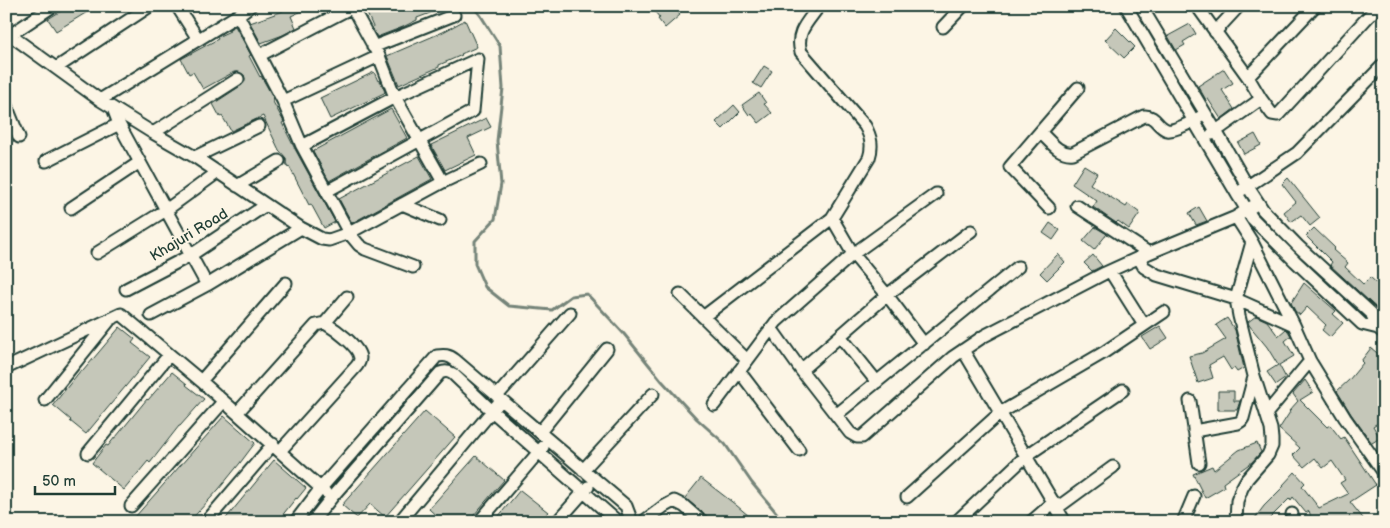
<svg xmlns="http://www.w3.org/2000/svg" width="1390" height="528" font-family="'Balsamiq Sans',sans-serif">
<rect width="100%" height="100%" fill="#fcf5e5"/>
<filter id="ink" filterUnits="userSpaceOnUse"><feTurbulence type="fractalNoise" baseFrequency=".02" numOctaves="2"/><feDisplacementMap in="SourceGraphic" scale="10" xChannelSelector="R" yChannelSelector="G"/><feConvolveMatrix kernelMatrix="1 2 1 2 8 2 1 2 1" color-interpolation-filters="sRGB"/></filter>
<g filter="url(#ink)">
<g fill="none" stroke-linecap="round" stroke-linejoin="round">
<path stroke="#758479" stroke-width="3" d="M473,6L481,16L500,46L503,88L497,141L501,184L495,219L475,241V264L485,287L509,306L552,310L571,296L587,294L624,334L662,381L697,419L725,444L752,483L784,522"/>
</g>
<path fill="#c5c7b9" stroke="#1f3d34" d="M69,6H97L56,31L48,19Z
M281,6H313L291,16L296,28L283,35L261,43L250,23L283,11Z
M377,6H446V7L417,18V20L403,27L377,37L372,28L373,27L366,11Z
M650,6H673L680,15L665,28L658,19L660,18Z
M465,20L477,47L461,54L462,55L439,65V67L399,85L387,56L443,32Z
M1190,24L1196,34L1183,42L1185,45L1176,50L1168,36Z
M235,26L251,55L249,56L260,77L261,76L274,99L272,100L284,122L282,123L295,149L335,222L324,228L311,204L309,205L289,166L288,167L286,163V158L279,150L263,116L231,131L222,116L220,117L213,104L242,85L245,79L244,75L238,72H234L203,89L193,72L189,74L181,59L218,39L217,37L230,31L229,29Z
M1116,28L1135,47L1124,58L1105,40Z
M764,66L772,71L761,88L753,83Z
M1224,69L1233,83L1222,90L1234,109L1221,119L1208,99L1206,100L1198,86Z
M374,72L378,81L380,80L385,92L384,93L330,119L320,98Z
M759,93L766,103L764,104L772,113L759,123L751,113L749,115L742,105Z
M734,105L740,112L723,129L716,122Z
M391,109L407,138L329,181L313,151Z
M486,118L491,127L468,138L476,155L445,170L431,145Z
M1255,134L1261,145L1244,154L1238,143Z
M419,156L432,179L352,223L339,199Z
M1084,165L1097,173L1090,184L1126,207L1128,204L1140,213L1129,229L1118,221L1116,223L1093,207L1097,201L1072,184Z
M1288,178L1320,218L1310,226L1301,215L1291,222L1284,212L1296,202L1282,184Z
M1199,207L1207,221L1196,225L1189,213Z
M1050,223L1060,230L1053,240L1043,233Z
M1095,227L1107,234L1094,250L1083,241Z
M1314,228L1335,248L1333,250L1348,263L1345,267L1363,284L1370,277L1383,289L1377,294L1384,300V315L1330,265L1332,262L1306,236Z
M1058,254L1065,262L1047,280L1040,273Z
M1093,255L1102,266L1092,271L1084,263Z
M1304,283L1336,311L1333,314L1343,323L1330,337L1322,330L1326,325L1307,307L1300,315L1295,311L1291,303Z
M1256,316L1267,321L1278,336L1286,329L1288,331L1291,336L1285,341L1294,356L1279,365L1286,378L1276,385L1267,372L1278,365L1267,347L1249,325L1248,322Z
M1227,318L1235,330L1244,368L1237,372L1234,368L1231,370L1223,357L1209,365L1213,378L1198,383L1189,356L1202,353L1226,339L1216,325Z
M1160,326L1168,338L1150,349L1142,337Z
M120,327L135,339L132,343L150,357L86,434L70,421L71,420L53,405L81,370L83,371Z
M1371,348L1381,356L1379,359L1384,363V419L1373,426L1380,438L1372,443L1351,414L1337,391L1349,380L1363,363L1361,361Z
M172,372L187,384L186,385L204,399L180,426H179L150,463L148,461L124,490L92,463L106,445L108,446L115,437H116L147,399L148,400Z
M1305,380L1313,392L1300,400L1327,427L1330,425L1341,439L1344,437L1376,485L1350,502L1366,522H1313L1309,511L1306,513L1293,497L1291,500L1290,498L1266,522H1252L1264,506L1284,486L1283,485L1295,472L1305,483L1302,486L1319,508L1348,494L1340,483L1345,480L1332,461L1323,468L1315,458L1304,467L1293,455L1300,448L1279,429L1290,412L1289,411L1298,401L1293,394Z
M1218,391H1234V401H1240L1237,410H1218Z
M425,411L455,437L385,517L370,504L357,518L342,505Z
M224,416L255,443L240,463L219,489L189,522H141L135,517Z
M1257,443L1261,452L1252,462L1223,483L1224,487L1205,498L1193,474L1212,466L1214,470L1239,450Z
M476,456L504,480L468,522H443L429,509Z
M274,460L306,488L297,499L296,498L277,522H223Z
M701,478L736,505L756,522L709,521L707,516L685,498Z
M520,490L548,512L539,522H494Z"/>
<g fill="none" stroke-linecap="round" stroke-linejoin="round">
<g stroke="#1f3d34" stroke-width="15">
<path id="minor" d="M177,6L198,39
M1126,6L1237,194L1252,218L1295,261L1362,324L1378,328
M1141,6L1216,131L1248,187L1263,210L1298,246L1371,313L1378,328L1384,333
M1197,6L1248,77L1261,99L1272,114L1278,115L1378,6
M352,7L379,56L395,97L443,182
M238,15L250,6
M943,27L963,6
M6,32L100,100L153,133L195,157L301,228L322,239L329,240L349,233L443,182L481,164
M1215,32L1239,6
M10,35L53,6
M373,47L454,15
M260,55L354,6
M56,68L150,6
M1248,77L1315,6
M100,100L238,15L283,101L302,146L349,233L359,245L365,249L413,267
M283,101L379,56
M6,105L19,137
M113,108L119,124L207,285
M1040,132C1050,141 1059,155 1073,153L1144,116C1156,115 1157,127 1167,130C1173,132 1194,121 1200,117
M153,133L238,79
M1212,134L1261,99
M302,146L395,97L478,59
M195,157L259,126
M46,161L119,124
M237,186L279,161
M1242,190L1297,153L1384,64
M327,191L473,111L478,59
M402,204L440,220
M1077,206L1149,253
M71,208L140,162
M1049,208L1010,167L1078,88
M1236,217L1252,242L1294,325L1310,361L1345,418L1384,473
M832,218L853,254L887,295L924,344
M97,253L166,210L218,172
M1139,258L1144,267L1157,275L1236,299L1294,325
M1110,271L1144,325
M126,289L191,255L266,205
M680,294L747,360
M151,315L207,285L301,228
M703,317L832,218L869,158C873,146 871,137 865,126L801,52C795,32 808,22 819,6
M325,323L347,297
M771,328L801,370L850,433L857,437H862L953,357L984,336L1105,273L1149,253L1236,217L1258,203
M840,336L877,382
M963,350L1065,522
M6,368L121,314L201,381L325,492
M801,370L887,295L971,231
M739,371L799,450
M201,381L286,283
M497,396L570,313
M45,400L109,321
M1190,401L1199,463
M714,405L776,322L853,254L936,194
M237,413L316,325L325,323C335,329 359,346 360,358C360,362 357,366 354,369L280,451
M1266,414L1310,361
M836,415L1018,267
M1194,431L1238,423L1241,421L1243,418L1254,377
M540,432L607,349
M88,453L169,355
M583,470L653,394
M907,497L1000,413L1103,353L1164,312
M131,506L223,402
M1057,508L1113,467
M206,522L273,444
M295,522L321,488L437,356C444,355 449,355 455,360L626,506L632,522
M312,522L332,497L440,373C445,371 448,371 453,374L492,411L618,522
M399,522L497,405
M479,522L543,447
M557,522L588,487
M643,522L663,507L674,501L684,506L702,522
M956,522L1026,456L1123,390
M1031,522L1054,502
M1183,522L1194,496
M1236,522L1237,501L1242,488L1247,479L1268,455L1272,446V439L1271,429L1254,376L1239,316L1236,299L1252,242
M1292,522V514"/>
</g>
<use href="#minor" stroke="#fcf5e5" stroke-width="11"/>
</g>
</g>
<g text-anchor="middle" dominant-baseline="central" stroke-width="4" stroke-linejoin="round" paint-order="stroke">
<g font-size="15" fill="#1f3d34" stroke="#fcf5e5">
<text transform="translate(189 235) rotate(-31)">Khajuri Road</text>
</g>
</g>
<rect width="1390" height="528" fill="none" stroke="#fcf5e5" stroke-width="25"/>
<rect x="12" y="12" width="1365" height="503" fill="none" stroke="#1f3d34" stroke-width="2" filter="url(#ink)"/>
<path d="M35 486v8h80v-8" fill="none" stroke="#1f3d34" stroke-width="2.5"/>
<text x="42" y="486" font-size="15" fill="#1f3d34" stroke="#fcf5e5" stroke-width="4" paint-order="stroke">50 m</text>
</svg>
